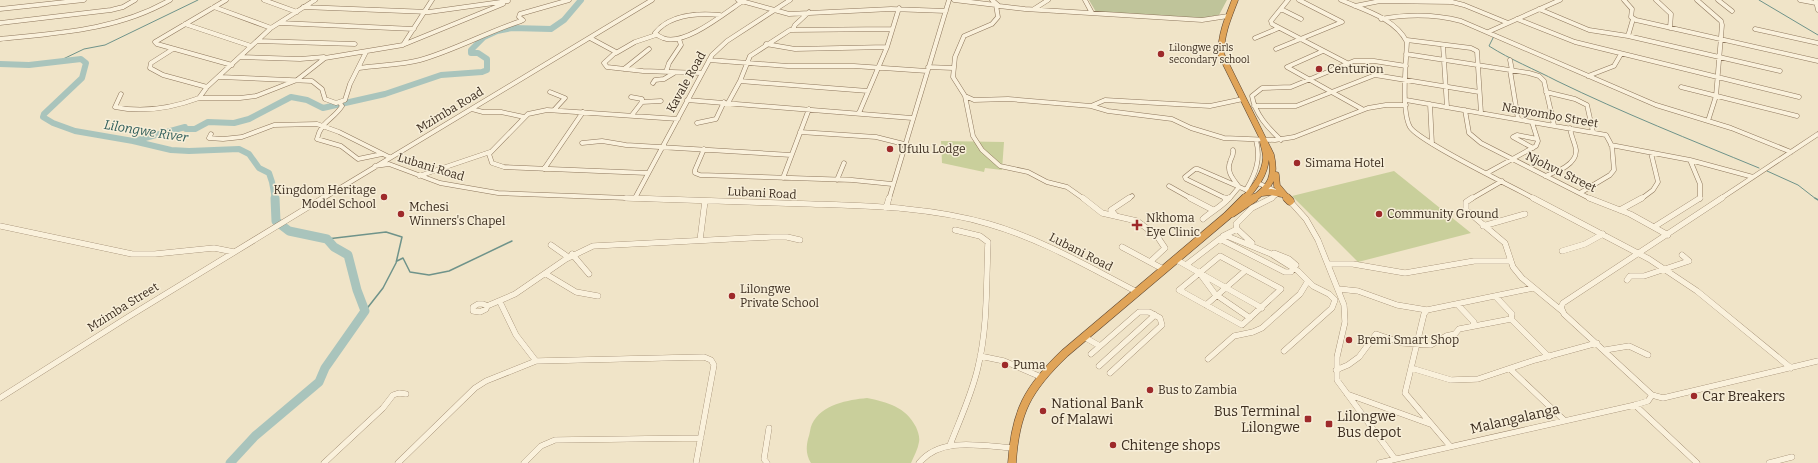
<svg xmlns="http://www.w3.org/2000/svg" width="1818" height="463" font-family="Bitter,serif">
<rect width="100%" height="100%" fill="#f0e4c8"/>
<path fill="#c9cf9b" d="M941,141L1004,142L1002,170L985,168L984,172L942,163Z
M1394,171L1471,233L1358,262L1292,196Z
M867,398C887,402 906,407 916,427C918,432 920,437 919,442C918,449 914,456 911,463H811C806,455 806,448 808,439C810,434 810,428 812,424C822,404 848,400 867,398Z"/>
<path fill="#bfc49a" d="M1089,0H1227L1219,15L1199,19L1096,12Z"/>
<g fill="none" stroke-linecap="round" stroke-linejoin="round">
<path stroke="#6f938a" stroke-width="1" d="M1759,0L1818,35
M1494,36L1489,46C1511,60 1534,69 1557,81C1623,113 1691,140 1759,168
M43,64L61,60L84,49L105,45L198,0
M1767,171L1798,185L1816,199"/>
<path stroke="#6f938a" stroke-width="1.5" d="M1815,198L1818,200
M327,239L386,232L402,237L396,263L383,288L365,311
M397,261L403,258L410,272L429,275L449,271L512,241"/>
<path stroke="#a9c4bc" stroke-width="6" d="M0,64L29,65L81,59L86,63L82,78L44,114L43,117L53,123L75,131L133,141L171,150L189,151L239,149L249,154L259,168L269,173L272,182L275,199
M186,129H195L208,122L234,123L249,119L291,97L307,100L323,108L385,94L441,75L482,72L487,70V59L478,53H471V50L484,37L497,31L512,28L551,29L564,20L581,0
M134,141L185,127"/>
<path stroke="#a9c4bc" stroke-width="9" d="M230,463L255,436L319,382L325,368L365,311L357,290L348,255L334,247L327,239L289,231L276,221L275,198"/>
<g stroke="#8d765c" stroke-width="5">
<path id="minor-far1" d="M226,0L155,42L157,44L232,65
M264,0L297,12
M315,0L271,28L207,87L199,98H240L256,96L297,80L325,58L403,45L432,0
M738,0L789,14L891,9L946,11
M954,0L996,5L998,17L992,24L964,36L955,57L953,77L965,96L973,136L982,150L1000,166L1028,172L1047,182L1067,187L1084,199
M992,0L999,6L1025,9L1202,20L1228,16
M1085,0L1092,13
M1288,0L1271,21L1272,24L1347,63
M1341,0C1364,10 1395,18 1407,42C1406,62 1401,111 1410,127C1418,141 1515,188 1535,199
M1624,0L1632,9L1631,17L1636,20L1818,61
M1656,0L1671,14L1670,28
M1697,0L1721,21L1722,25L1716,96L1708,121
M1718,0L1732,11
M1800,0L1816,3
M1816,1L1818,10
M1355,6L1380,1L1452,2L1464,5L1508,23
M214,7L271,28
M303,7L429,12L508,1
M0,9L84,0
M1034,9L1048,0
M1281,9L1301,19
M1539,9L1589,30L1628,36L1780,71
M720,15C697,13 670,14 655,33C657,35 660,37 663,38C684,47 726,12 743,1
M1381,19C1408,14 1434,14 1461,21L1656,105L1731,128L1791,152
M1517,19L1575,42L1799,97
M0,23L111,10L123,7L135,0
M280,23L414,29
M185,24L251,46
M793,29L795,25L809,12
M1755,29L1818,43
M1488,32L1560,0
M1628,36L1633,19
M590,38L616,52L604,63L607,67L643,71L701,73
M1255,38L1279,28
M0,39C59,33 118,30 170,0
M1407,40L1471,48L1477,51L1481,113
M257,41L355,44
M405,44L503,4
M766,44L795,49L887,47
M1443,45L1447,107
M173,49L151,63L150,68L163,75L207,87
M1276,49L1342,22L1299,0
M1323,51L1287,67L1362,109
M616,53L635,42L656,35
M1406,54L1529,73L1539,76L1544,81L1554,125
M240,57L300,59L324,57
M709,60L788,66H854L927,71
M1510,60L1512,70
M928,67L953,68
M359,68C379,65 401,65 420,60C455,50 487,32 521,21L523,20L519,17L520,14L569,0
M624,69L649,49
M1510,70L1518,119
M666,72L669,63L681,45L679,39
M1588,76L1614,66L1621,54
M220,77L312,81L322,89L325,99L336,103L345,100L350,84L366,52
M740,81L868,91
M653,83L655,80L664,79L674,73
M1681,87L1797,116
M550,92L565,98L554,110
M1546,92L1575,99L1587,105L1593,132
M121,94L115,107C143,113 172,108 199,98
M965,96L974,100L1008,99L1091,106L1108,111L1172,119L1191,128L1224,138L1275,140L1294,137L1368,108L1386,105H1406
M631,97L642,99V102L632,115
M687,100L912,118
M1406,100L1606,135L1612,146L1614,170L1610,175L1580,193
M642,102L661,101
M340,103L342,106C333,120 321,121 317,139L341,146L358,159L382,154
M728,103L740,81L750,56L790,30L892,29
M1430,104L1432,144
M1091,106L1105,100L1210,106L1243,99
M1254,106H1296L1375,75L1479,92
M472,109L483,112H501L524,117
M1465,110L1469,133L1481,143L1591,199
M859,113L887,47L899,8
M697,123L716,119L724,102
M800,132L876,137L904,144
M211,134L209,138L223,139L242,137L274,125L317,124L339,132L389,157
M1281,140C1268,128 1255,114 1252,96L1262,88L1291,87L1354,61H1374L1406,66
M582,143L602,141L626,145L791,155
M1611,145L1690,160L1753,177
M1533,148L1513,137L1517,135L1537,139
M704,149L695,170V173L700,175L852,180L892,184
M1690,160L1700,184V199
M375,166L389,164L440,183L498,193L654,199
M544,169L583,112
M647,173L504,167L492,163L489,154L528,114L547,110L678,119
M1487,173L1536,146L1538,141L1532,122
M419,176L490,152
M1545,176C1556,172 1577,165 1576,150C1575,143 1571,136 1570,128
M783,178L809,109
M837,180L844,163
M1258,183L1280,193
M1169,186L1192,199
M1246,190C1256,173 1261,159 1256,140
M635,198L712,55L727,41L790,0
M322,199L652,0
M889,199L949,0
M1128,199L1132,196
M1227,199L1186,179L1185,177L1195,169H1198L1251,192
M1229,199L1239,187C1234,180 1226,172 1230,162C1231,157 1234,156 1233,150
M1270,199L1279,193
M1471,199L1502,181
M1641,199L1653,190L1658,182L1651,153
M1720,199L1818,134"/>
</g>
<g stroke="#8d765c" stroke-width="6">
<path id="minor" d="M626,198C688,200 749,202 811,204C870,206 931,207 989,224C1041,239 1089,267 1137,292
M1083,198L1102,213L1137,221L1157,236L1165,248L1150,262
M1190,198L1213,210
M1225,198L1228,199
M1472,198L1466,202V210L1505,243L1513,267L1522,278L1562,311
M1533,198L1649,259L1697,291L1791,368
M1589,198L1630,214L1668,235
M1722,198L1563,303L1561,307L1564,314L1652,395L1663,398L1818,361
M1288,199L1306,219L1318,240L1344,305L1345,322L1337,357V380L1395,459
M886,208L889,198
M1620,210L1642,198
M1116,216L1111,210L1129,198
M1203,219C1212,211 1221,207 1229,198
M0,226L132,254H155L214,248L234,252
M1483,226L1525,214
M1654,227L1700,198
M1223,236L1237,229
M1220,239L1285,272H1291L1293,268
M700,240L705,201
M1252,243L1237,229L1236,224L1252,208L1272,198
M551,245L568,257
M1122,247L1163,269
M1562,251L1585,244L1603,234
M1274,253L1289,259L1296,265L1291,266
M572,254L589,274
M1220,256L1281,289L1242,325L1179,290Z
M1175,259L1262,308
M1329,264H1353L1405,273L1474,261H1511
M1186,265L1221,238L1227,236L1271,254L1298,271L1313,286L1329,294L1335,300L1332,308L1284,351
M546,274L576,292L598,296
M1201,275L1215,294L1250,318
M1627,280L1630,276H1644L1689,261L1682,255
M1339,289L1358,291L1397,305L1427,310
M500,302L516,335L536,361
M478,304H483L487,306L486,309L480,312L473,311V307Z
M1457,304L1474,322L1473,326
M1206,305L1246,270
M487,306L515,294L566,259L593,246L771,237H787L800,240
M1511,319L1549,357
M1084,337L1100,346
M1605,350L1629,346L1648,355
M1091,354L1139,312H1149L1160,318L1162,325L1110,373
M980,356L1004,361L1041,377
M1208,359L1234,336L1253,332L1262,328L1300,294L1308,281
M1099,366L1155,315
M1411,368L1451,380L1478,379L1535,360L1597,343
M1510,369L1564,420
M1336,370L1348,365L1359,357L1376,334L1402,343L1431,345L1446,336L1455,334L1459,329L1511,319L1512,314L1496,297
M1347,394L1430,424
M0,398L128,317L323,198
M1635,405L1697,463
M950,445C960,419 972,394 978,367C988,326 986,284 988,242L980,236L955,230
M1450,446L1405,393L1424,314L1427,310L1533,288
M324,463L383,408L393,395L399,393L406,394
M398,463L475,388L486,381L536,361L704,357L711,360L714,365L696,463
M524,463L541,446L555,440L701,438
M767,463L764,459L769,428
M919,463C941,436 982,446 1013,448
M1379,463L1635,405L1648,401L1652,395
M1769,463L1792,457"/>
</g>
<g stroke="#5b4430" stroke-width="7">
<path id="highway-far1" d="M1235,0C1228,18 1221,34 1221,54L1271,155C1276,177 1271,186 1253,199
M1276,175L1277,186L1288,199
M1262,193L1271,192L1282,194
M1244,199C1255,187 1265,174 1266,158C1266,152 1264,147 1263,142"/>
</g>
<g stroke="#5b4430" stroke-width="9">
<path id="highway" d="M1287,198L1290,201
M1232,213L1254,198
M1012,463C1015,412 1028,388 1065,353L1227,216L1245,198"/>
</g>
<use href="#minor-far1" stroke="#faf1dc" stroke-width="4"/>
<use href="#minor" stroke="#faf1dc" stroke-width="5.5"/>
<use href="#highway-far1" stroke="#e0a458" stroke-width="6"/>
<use href="#highway" stroke="#e0a458" stroke-width="8"/>
</g>
<g fill="#9e2a2b" stroke="#f7eed8" stroke-width="1.5">
<circle cx="1161" cy="54" r="4"/>
<circle cx="1319" cy="69" r="4"/>
<circle cx="890" cy="149" r="4"/>
<circle cx="1297" cy="163" r="4"/>
<circle cx="384" cy="197" r="4"/>
<circle cx="401" cy="214" r="4"/>
<circle cx="1379" cy="214" r="4"/>
<path d="M1135 219h4v4h4v4h-4v4h-4v-4h-4v-4h4z"/>
<circle cx="732" cy="296" r="4"/>
<circle cx="1349" cy="340" r="4"/>
<circle cx="1005" cy="365" r="4"/>
<circle cx="1150" cy="390" r="4"/>
<circle cx="1694" cy="396" r="4"/>
<circle cx="1043" cy="411" r="4"/>
<rect x="1304" y="415" width="8" height="8" rx="2"/>
<rect x="1325" y="420" width="8" height="8" rx="2"/>
<circle cx="1113" cy="445" r="4"/>
</g>
<g text-anchor="middle" dominant-baseline="central" stroke-width="3" stroke-linejoin="round" paint-order="stroke">
<g font-size="10" fill="#3d2e20" stroke="#f7eed8" text-anchor="start">
<text x="1169" y="48">Lilongwe girls<tspan x="1169" dy="12">secondary school</tspan></text>
</g>
<g font-size="12" fill="#3d2e20" stroke="#f7eed8" text-anchor="start">
<text x="1327" y="69">Centurion</text>
<text x="898" y="149">Ufulu Lodge</text>
<text x="1305" y="163">Simama Hotel</text>
<text x="376" y="190" text-anchor="end">Kingdom Heritage<tspan x="376" dy="14">Model School</tspan></text>
<text x="409" y="207">Mchesi<tspan x="409" dy="14">Winners's Chapel</tspan></text>
<text x="1387" y="214">Community Ground</text>
<text x="1146" y="218">Nkhoma<tspan x="1146" dy="14">Eye Clinic</tspan></text>
<text x="740" y="289">Lilongwe<tspan x="740" dy="14">Private School</tspan></text>
<text x="1357" y="340">Bremi Smart Shop</text>
<text x="1013" y="365">Puma</text>
<text x="1158" y="390">Bus to Zambia</text>
</g>
<g font-size="12" fill="#3d2e20" stroke="#f7eed8">
<text transform="translate(686 82) rotate(-61)">Kavale Road</text>
<text transform="translate(450 110) rotate(-31)">Mzimba Road</text>
<text transform="translate(1550 115) rotate(10)">Nanyombo Street</text>
<text transform="translate(431 167) rotate(17)">Lubani Road</text>
<text transform="translate(1561 172) rotate(26)">Njohvu Street</text>
<text transform="translate(762 193) rotate(3)">Lubani Road</text>
<text transform="translate(1081 252) rotate(27)">Lubani Road</text>
<text transform="translate(123 307) rotate(-32)">Mzimba Street</text>
</g>
<g font-size="13" font-style="italic" fill="#2f5d5a" stroke="#f7eed8">
<text transform="translate(146 131) rotate(9)">Lilongwe River</text>
</g>
<g font-size="14" fill="#3d2e20" stroke="#f7eed8" text-anchor="start">
<text x="1702" y="396">Car Breakers</text>
<text x="1051" y="403">National Bank<tspan x="1051" dy="16">of Malawi</tspan></text>
<text x="1300" y="411" text-anchor="end">Bus Terminal<tspan x="1300" dy="16">Lilongwe</tspan></text>
<text x="1337" y="416">Lilongwe<tspan x="1337" dy="16">Bus depot</tspan></text>
<text x="1121" y="445">Chitenge shops</text>
</g>
<g font-size="14" fill="#3d2e20" stroke="#f7eed8">
<text transform="translate(1515 419) rotate(-13)">Malangalanga</text>
</g>
</g>
</svg>
